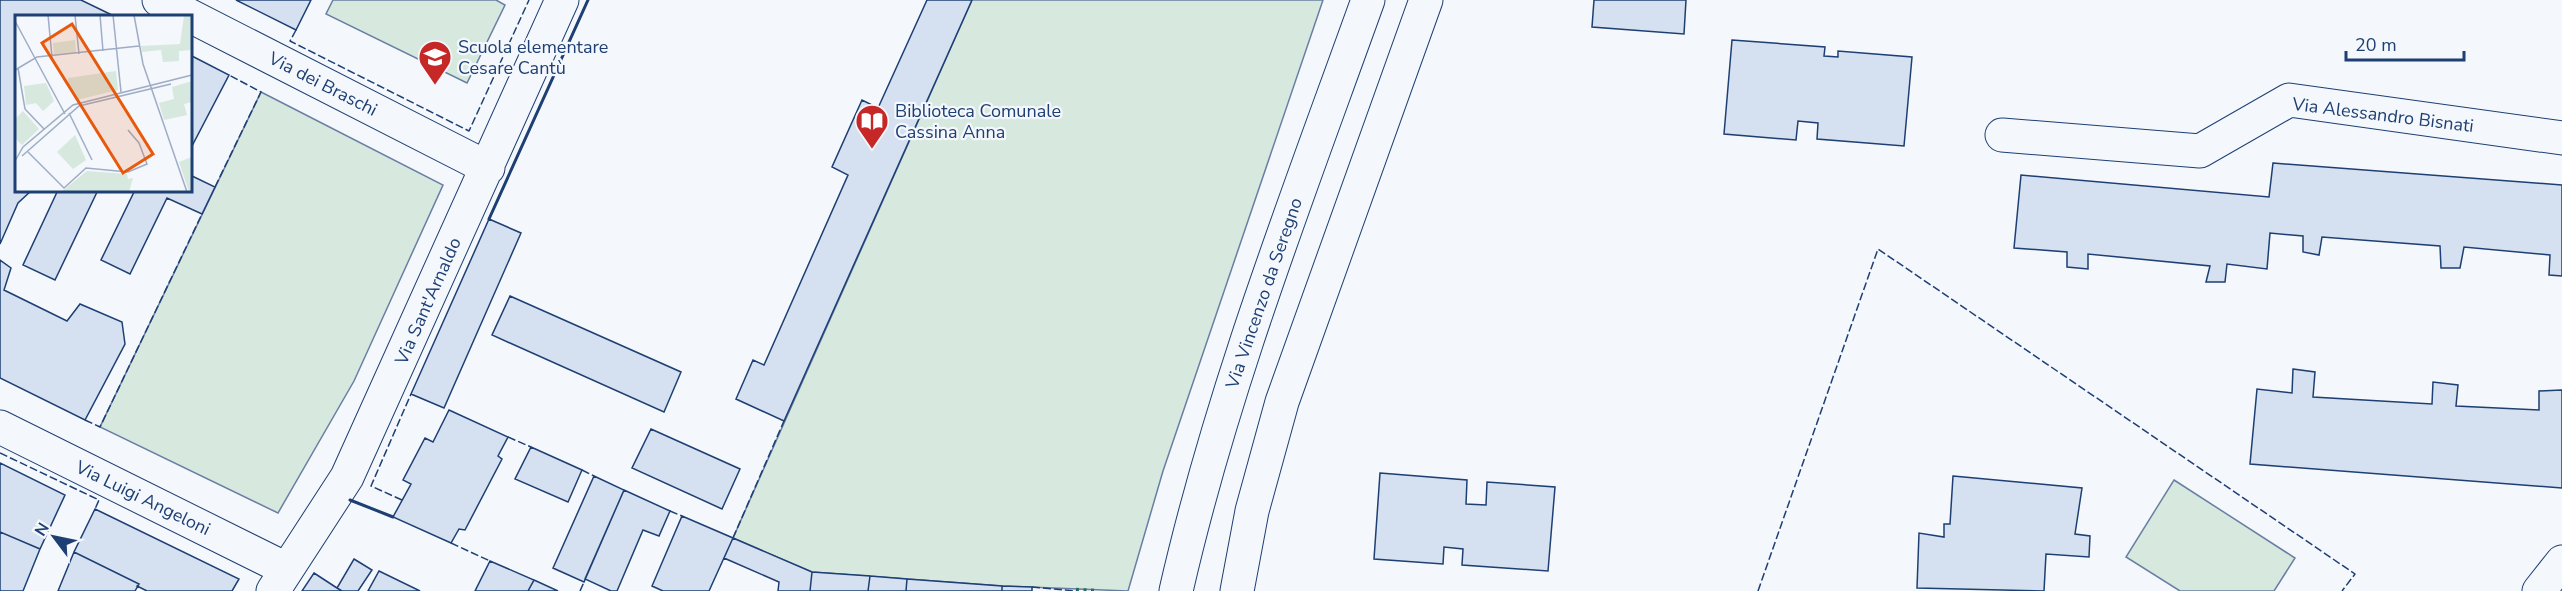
<svg xmlns="http://www.w3.org/2000/svg" width="2562" height="591" font-family="'Nunito Sans',sans-serif">
<rect width="100%" height="100%" fill="#f4f7fb"/>
<path fill="#d7e8df" stroke="#687fa3" stroke-width="1.5" d="M333,0H496L505,5L467,83L326,14Z
M972,0H1323L1163,471L1128,591L1002,586L812,572L733,538Z
M261,92L443,185L354,381L278,513L100,427Z
M2174,480L2295,558L2274,591H2180L2126,557Z"/>
<path fill="#d5e0f0" stroke="#1d3f73" stroke-width="1.5" d="M0,0H81L114,16H16V190H32L18,203L0,244Z
M236,0H311L296,30Z
M927,0H972L784,421L736,399L753,360L764,365L848,175L832,167L862,100L878,108Z
M1594,0H1686L1684,34L1592,27Z
M1732,40L1825,47L1824,56L1838,57V51L1912,57L1904,146L1817,139L1818,123L1798,121L1796,140L1724,134Z
M190,55L229,75L192,146L190,145Z
M2273,163L2562,185V276L2549,275L2550,255L2464,247L2460,268H2441L2440,246L2322,237L2319,255L2303,252V236L2270,233L2267,269L2227,264L2225,282H2206L2210,266L2088,254V269L2067,267V252L2014,248L2021,175L2269,197Z
M190,175L215,187L202,214L167,198L130,274L101,260L135,190H190Z
M58,190H98L55,280L23,265Z
M489,219L521,233L444,408L411,394Z
M0,260L11,268L4,290L67,321L80,304L122,322L125,344L85,420L0,378Z
M510,296L681,372L664,412L492,335Z
M2293,369L2315,372L2313,397L2432,404L2433,382L2458,385L2456,406L2539,410V391L2562,390V488L2250,464L2257,389L2292,393Z
M449,410L508,437L498,456L502,459L465,530L459,529L451,543L393,517L411,484L403,480L425,438L433,442Z
M651,429L740,469L722,509L632,468Z
M531,447L582,470L568,502L515,479Z
M0,463L65,495L40,549L0,532Z
M1380,473L1467,480L1466,504L1486,505L1487,482L1555,487L1548,571L1462,565L1463,549L1444,547L1443,564L1374,559Z
M594,476L624,490L584,582L553,568Z
M1953,476L2082,488L2075,534L2090,536L2089,557L2046,554L2044,591L1917,588L1919,533L1944,537V524H1950Z
M624,490L670,511L659,536L643,530L617,591H611L585,579Z
M95,509L239,579L232,591H147L137,586L139,584L74,552Z
M682,516L733,538L709,591H663L652,586Z
M0,532L40,549L23,591H0Z
M733,538L812,572L810,591H778L779,582L724,558Z
M74,552L139,584L135,591H58Z
M354,559L372,570L358,591H342L337,588Z
M490,561L534,580L528,591H475Z
M379,571L420,591H368Z
M812,572L870,576L868,591H810Z
M314,573L337,588L342,591H302Z
M870,576L907,579L906,591H868Z
M907,579L1002,586V591H906Z
M534,580L558,591H528Z
M1002,586L1032,587V591H1002Z"/>
<g fill="none" stroke-linecap="round" stroke-linejoin="round">
<g stroke="#1d3f73" stroke-width="35">
<path id="minor" d="M159,0L488,168
M2002,135L2200,151L2289,100L2562,138
M0,427L286,569
M273,591L347,477L562,0
M2539,591L2562,562"/>
</g>
<g stroke="#1d3f73" stroke-width="35">
<path id="secondary" d="M1176,591C1222,389 1298,195 1368,0
M1237,591L1252,511L1282,402L1426,0"/>
</g>
<use href="#minor" stroke="#f4f7fb" stroke-width="33"/>
<use href="#secondary" stroke="#f4f7fb" stroke-width="33"/>
<path stroke="#2c6c60" stroke-width="4.5" stroke-dasharray="3 4.5" stroke-linecap="butt" d="M1076,590L1095,591"/>
<path stroke="#1d3f73" stroke-width="1.5" stroke-dasharray="8 3" stroke-linecap="butt" d="M296,30L290,41L469,131L529,0
M215,187L261,92L229,75
M85,420L100,427L202,214
M508,437L531,447
M0,453L99,500L95,509
M582,470L594,476
M402,500L371,486L411,394
M670,511L682,516
M733,538L784,421
M451,543L490,561
M1032,587L1077,591
M580,591L584,582
M1758,591L1878,249L2355,574L2342,591"/>
<path stroke="#1d3f73" stroke-width="3" d="M489,219L588,0
M350,500L393,517"/>
</g>
<defs>
<g id="school-pin" transform="scale(1.725)"><path d="M0 17L-7.5 6A9.5 9.5 0 1 1 7.5 6Z" fill="#c62828" stroke="#f4f7fb"/><path d="M0-5L7-2L0 1L-7-2ZM-4 1L0 2.5L4 1V4Q0 6-4 4Z" fill="#fff"/></g>
<g id="library-pin" transform="scale(1.725)"><path d="M0 17L-7.5 6A9.5 9.5 0 1 1 7.5 6Z" fill="#c62828" stroke="#f4f7fb"/><path d="M-6-4Q-3-5.5-.7-3.5V5Q-3 3-6 4ZM6-4Q3-5.5 .7-3.5V5Q3 3 6 4Z" fill="#fff"/></g>
</defs>
<g fill-rule="evenodd">
<use href="#school-pin" x="435" y="57"/>
<use href="#library-pin" x="872" y="121"/>
</g>
<g text-anchor="middle" dominant-baseline="central" stroke-width="4.5" stroke-linejoin="round" paint-order="stroke">
<g font-size="18" fill="#1d3f73" stroke="#f4f7fb" text-anchor="start">
<text x="458" y="47">Scuola elementare<tspan x="458" dy="21">Cesare Cantù</tspan></text>
<text x="895" y="111">Biblioteca Comunale<tspan x="895" dy="21">Cassina Anna</tspan></text>
</g>
<g font-size="18" fill="#1d3f73" stroke="#f4f7fb">
<text transform="translate(323 84) rotate(27)">Via dei Braschi</text>
<text transform="translate(2383 115) rotate(7)">Via Alessandro Bisnati</text>
<text transform="translate(1264 293) rotate(-71)">Via Vincenzo da Seregno</text>
<text transform="translate(428 301) rotate(-66)">Via Sant'Arnaldo</text>
<text transform="translate(143 498) rotate(26)">Via Luigi Angeloni</text>
</g>
</g>
<g transform="translate(15 15)">
<rect width="177" height="177" fill="#f4f7fb"/>
<path d="M177,0V35L164,36V46L148,47L146,35L127,37L126,31L165,29L169,1ZM60,25L61,37L39,39L38,28ZM101,56L103,75L62,85L53,68V63ZM177,66V87L169,89L172,100L149,105L144,88L159,84L157,72ZM31,68L39,86L28,96L21,88L11,90L9,71ZM8,96L24,114L7,130L0,123V104ZM60,120L71,145L58,154L42,137ZM177,142V177H174L164,147ZM72,156L112,159L113,164L118,163L114,177H46Z" fill="#d7e8df"/>
<path fill="none" stroke="#9eadc5" stroke-width="1.5" d="M33,0L37,42M60,0L64,39M85,0L88,36M98,0L106,77M119,0L128,49L172,177M0,6L50,99M3,53L10,94M0,55L22,42L124,31M10,94L29,114M54,98L77,145M13,137L49,173L71,153L113,157L132,149L124,128L113,115M7,141L64,91L156,69M0,146L8,132L58,90L177,60"/>
<path fill="#e8590c" fill-opacity="0.15" stroke="#e8590c" stroke-width="3" d="M57,9L138,139L108,158L27,28Z"/>
<rect width="177" height="177" fill="none" stroke="#1d3f73" stroke-width="3"/>
</g>
<g transform="translate(54 537) rotate(302)" stroke="#f4f7fb" stroke-width="4.5" paint-order="stroke">
<path d="M0-4.5L10 22L0 15L-10 22Z" fill="#1d3f73"/>
<text y="-9" font-size="16" font-weight="bold" text-anchor="middle" fill="#1d3f73">N</text>
</g>
<path d="M2346 51v9h118v-9" fill="none" stroke="#1d3f73" stroke-width="3"/>
<text x="2355" y="51" font-size="18" fill="#1d3f73" stroke="#f4f7fb" stroke-width="4.5" paint-order="stroke">20 m</text>
</svg>
